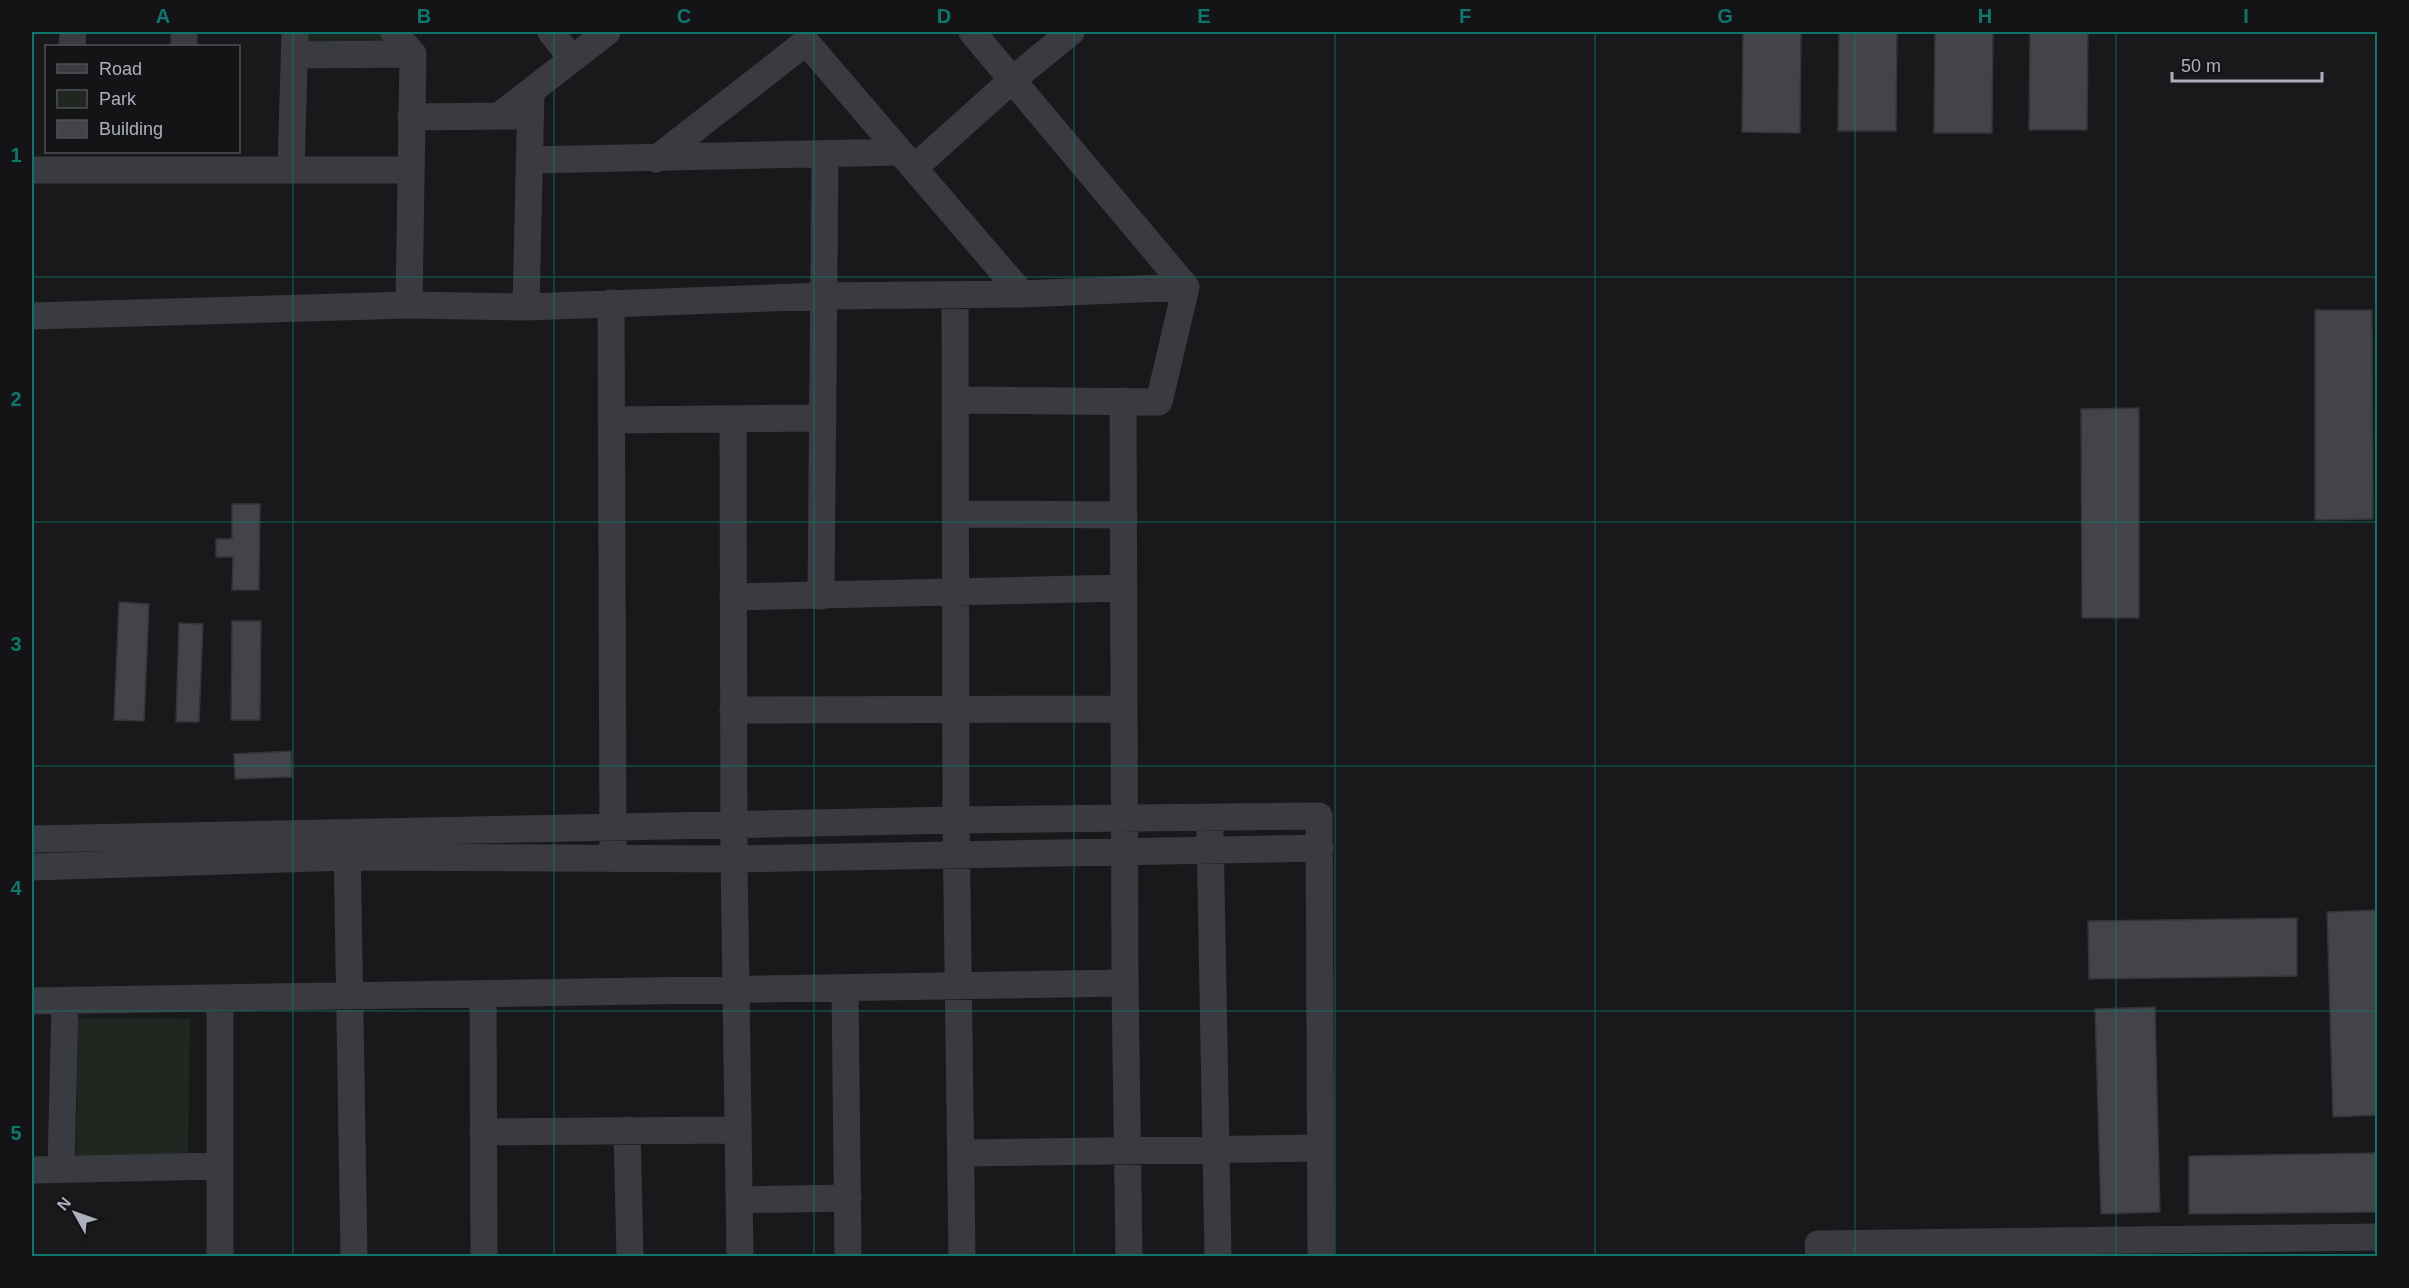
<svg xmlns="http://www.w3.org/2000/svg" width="2409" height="1288" font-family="Arial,sans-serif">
<rect width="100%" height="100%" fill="#19191c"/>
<path fill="#1f2720" d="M301,32H384L390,39L381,47L301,45Z
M78,1018L190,1019L188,1156L76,1155Z"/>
<path fill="#434449" stroke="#333338" stroke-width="1.5" d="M1743,32H1801L1800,133L1742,132Z
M1839,32H1897L1896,131H1838Z
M1935,32H1993L1992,133H1934Z
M2030,32H2088L2087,130H2029Z
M2315,310H2372L2373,519L2315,520Z
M2139,408V618H2082L2081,409Z
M232,504H260L259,590H232L233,557H216V539H232Z
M119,602L149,604L144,721L114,720Z
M232,621H261L260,720H231Z
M179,623L203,624L199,722H176Z
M291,751L292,777L235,779L234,754Z
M2378,910V1115L2333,1117L2327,912Z
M2297,918V976L2089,979L2088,921Z
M2155,1007L2160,1212L2101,1214L2095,1009Z
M2378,1153V1212L2189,1214V1156Z"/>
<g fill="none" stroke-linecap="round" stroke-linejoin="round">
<path stroke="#3a3b41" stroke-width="27" d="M394,32L413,54L409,305
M551,32L572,59
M972,32L1186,287
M72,46L73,32
M184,46V32
M295,55L413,54
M499,116L607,32
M411,117L518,116
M656,159L806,42L1022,294
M529,160L900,152
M914,168L1012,80L1071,32
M291,169L295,32
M32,170H411
M955,295L956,820L962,1256
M611,303L613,846
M526,307L531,91
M32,316L409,305L526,307L824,296L1022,294L1186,287
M956,400L1159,402L1186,287
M1123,401L1125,983L1129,1256
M733,419L734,859L740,1256
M612,420L823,418
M956,514L1124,515
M821,596L825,155
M733,597L1123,588
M733,710L1123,709
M1210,832L1218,1256
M32,839L956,820L1319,816L1321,1256
M347,841L354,1256
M32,867L347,857L734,859L1320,848
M845,988L848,1256
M483,994L484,1256
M220,998V1256
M32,1001L1125,983
M627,1130L630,1256
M483,1132L737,1130
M961,1153L1320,1148
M61,1169L65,1001
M32,1170L220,1166
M740,1200L848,1198
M1819,1256L1818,1244L2378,1237"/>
</g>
<path fill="none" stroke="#0f766e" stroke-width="1.5" stroke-opacity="0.55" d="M293,32V1256M554,32V1256M814,32V1256M1074,32V1256M1335,32V1256M1595,32V1256M1855,32V1256M2116,32V1256M32,277H2378M32,522H2378M32,766H2378M32,1011H2378"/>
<rect width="2409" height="1288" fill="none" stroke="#141417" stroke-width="66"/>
<rect x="45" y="45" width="195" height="108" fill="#141417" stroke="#505259" stroke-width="1.5"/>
<rect x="57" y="64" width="30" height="9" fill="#3a3b41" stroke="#505259" stroke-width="1.5"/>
<text x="99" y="75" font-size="18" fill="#abb0bc">Road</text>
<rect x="57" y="90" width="30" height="18" fill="#1f2720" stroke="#505259" stroke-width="1.5"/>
<text x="99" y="105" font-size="18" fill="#abb0bc">Park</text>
<rect x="57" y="120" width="30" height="18" fill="#434449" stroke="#505259" stroke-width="1.5"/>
<text x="99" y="135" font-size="18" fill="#abb0bc">Building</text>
<g transform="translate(75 1213) rotate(310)" stroke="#141417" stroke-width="4.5" paint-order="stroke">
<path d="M0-4.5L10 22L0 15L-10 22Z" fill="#abb0bc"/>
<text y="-9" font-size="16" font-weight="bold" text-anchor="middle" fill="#abb0bc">N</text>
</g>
<path d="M2172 72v9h150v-9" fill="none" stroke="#abb0bc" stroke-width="3"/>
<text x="2181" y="72" font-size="18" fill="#abb0bc" stroke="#141417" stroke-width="4.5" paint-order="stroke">50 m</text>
<rect x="33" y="33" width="2343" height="1222" fill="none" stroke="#0f766e" stroke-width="2"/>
<g font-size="20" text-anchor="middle" font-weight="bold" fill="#0f766e">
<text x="163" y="23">A</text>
<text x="424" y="23">B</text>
<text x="684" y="23">C</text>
<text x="944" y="23">D</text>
<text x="1204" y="23">E</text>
<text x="1465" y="23">F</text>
<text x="1725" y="23">G</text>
<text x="1985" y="23">H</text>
<text x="2246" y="23">I</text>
<text x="16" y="162">1</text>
<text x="16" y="406">2</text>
<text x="16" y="651">3</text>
<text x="16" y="895">4</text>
<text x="16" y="1140">5</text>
</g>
</svg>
